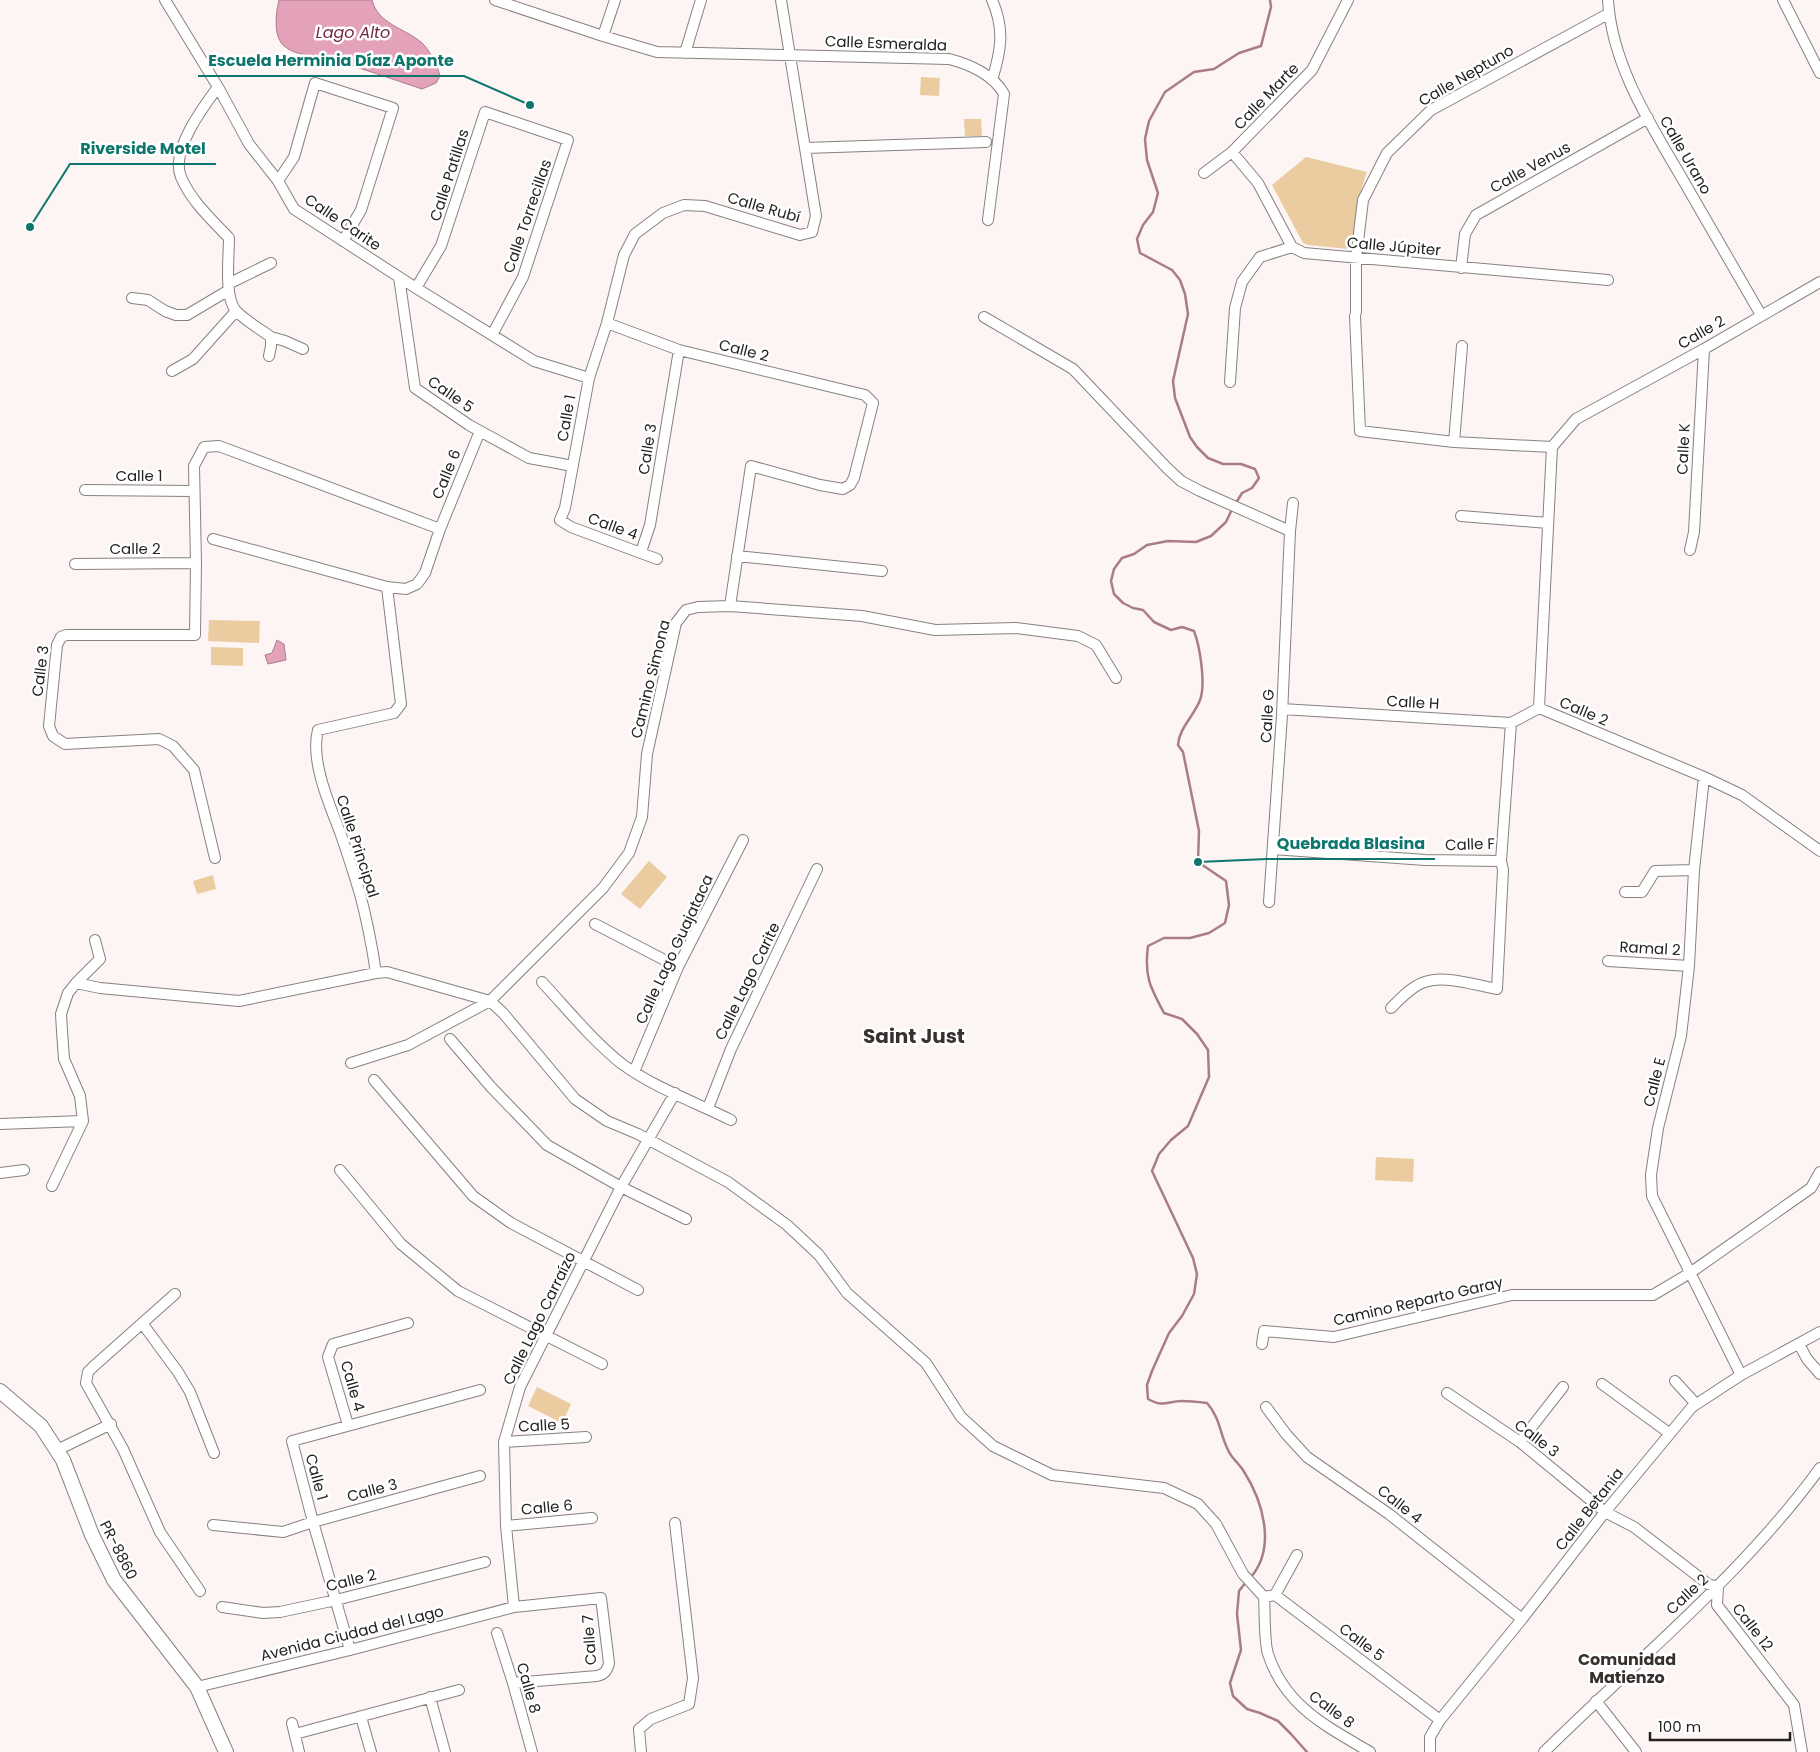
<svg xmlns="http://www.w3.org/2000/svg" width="1820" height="1752" font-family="Poppins,sans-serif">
<rect width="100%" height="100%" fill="#fcf5f3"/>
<path fill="#ebcca0" d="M921,77L940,78L939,96L920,95Z
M964,119H981L982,136H965Z
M1306,157L1367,172L1361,190L1354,245L1349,249L1308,245L1303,243L1272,185Z
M209,620L260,621L259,643L208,641Z
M211,647L243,648V666L211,665Z
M649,861L667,877L640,909L621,894Z
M213,875L216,889L197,894L193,881Z
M1376,1157L1414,1159L1413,1182L1375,1180Z
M537,1387L571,1404L562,1423L528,1406Z"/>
<path fill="#e3a2b9" stroke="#aa7c8b" d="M279,0H372C378,24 404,28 421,42C430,50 437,65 440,76L436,83L422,89C392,79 361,68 330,59C315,54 295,57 283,45C273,35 276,12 279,0Z
M277,640L284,644L286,660L268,664L265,655L272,653Z"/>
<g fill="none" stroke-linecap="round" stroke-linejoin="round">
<path stroke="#aa7c8b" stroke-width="2.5" d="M1236,503L1242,493L1252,488L1259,478L1255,469L1241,464H1223L1208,458L1197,447L1190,437L1175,398L1173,381L1188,314L1185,294L1180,280L1172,270L1140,253L1137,239L1143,225L1153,212L1158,193L1147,160L1145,139L1149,121L1165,92L1194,72L1214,69L1239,53L1261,46L1271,7L1270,0
M1233,507L1226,522L1211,536L1196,542L1168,541L1147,545L1134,554L1122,558L1114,569L1111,581L1114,594L1123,603L1133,608L1143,610L1154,622L1171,630L1182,627L1194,631C1200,647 1206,684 1200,700C1194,716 1179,728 1178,745L1183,752L1199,831L1198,862L1226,881L1229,905L1225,923L1209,933L1190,938H1164L1148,946C1144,976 1150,987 1164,1013L1182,1019L1197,1034L1208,1050L1209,1077L1188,1126L1171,1140L1159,1154L1152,1171L1193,1258L1197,1274L1194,1294L1182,1316L1169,1333L1152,1371L1147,1385L1148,1399C1164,1408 1167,1401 1182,1401C1190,1401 1199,1402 1207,1403C1221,1419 1219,1433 1229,1452C1232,1458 1239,1464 1243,1470C1263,1501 1277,1548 1250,1578
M1246,1582L1239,1591L1237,1614L1241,1650L1230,1683L1233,1696L1247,1709L1260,1713L1278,1721L1291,1734L1307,1752"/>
<g stroke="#878180" stroke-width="12">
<path id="street" d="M165,0L218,87L249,144L278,181L294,209L416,288L534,361L589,378
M495,0L603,36L657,52L949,59C969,64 994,75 1004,94L988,220
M1608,0C1612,66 1651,125 1683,180C1709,225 1735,270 1761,315
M1783,0L1820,73
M603,36L615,0
M685,53L701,0
M992,80C1001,51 1005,29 992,0
M218,87C203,107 170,151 181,177C191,201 212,220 229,238C229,257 224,297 236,311C246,321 260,329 271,337V346L269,356
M805,148L986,142
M1232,152L1258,183L1292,247L1304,253L1608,280
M1204,173L1232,152L1312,70L1348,0
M278,181L294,157L315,83L393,108L361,210L343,241
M1461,268L1465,234L1476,215L1648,118
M399,277L415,388L469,425L529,458L573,466
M230,283L271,263
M416,288L441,246L485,112L568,140L523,277L492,335
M132,298L148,300L165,311L176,315H187L229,290
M1356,312V258L1363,200L1387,153L1431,110L1608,14
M1355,316L1360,431L1454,442L1552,447
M984,317L1073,369L1167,468L1181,481L1200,491L1290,531
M607,323L679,350L865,395L873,403L854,478L850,485L843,489L820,485L751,466L730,606
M271,337L285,341L303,349
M172,371L193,359L236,311
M1230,382L1235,308L1242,282L1260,257L1292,247
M1454,442L1462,346
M85,490L194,491
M1461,516L1548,523
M213,539L387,587L406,589L417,584L425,573L440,529L480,431
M1690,550L1694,532L1704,349
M641,552L650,525L679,350
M737,556L882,571
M657,559L571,527L560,520L565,508L589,378L607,323L624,255L635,234L663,213L684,205L705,206L800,235L812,232L816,216L781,0
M75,564L196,563
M1539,708L1552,447L1576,419L1704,349L1820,282
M1539,708L1704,777L1742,795L1820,851
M1282,709L1511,723L1539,708
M1704,777L1694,870L1689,966L1681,1036L1658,1128L1651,1175L1652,1196L1741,1375
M1273,849L1425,860L1501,861
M215,858L194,770L173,746L159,739L65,744L53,736L49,726L57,645L61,637L66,635H195L196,563L194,466L204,447L219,446L440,529
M1625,892H1642L1655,871L1694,870
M1269,902L1282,715L1290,531L1293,503
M595,924L678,967
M1608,961L1689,966
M376,973C372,946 367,920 360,894C354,874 347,852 340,832C329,804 310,760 318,730L394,713L401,704L387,587
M542,982C568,1010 592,1040 622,1064C655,1088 695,1102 731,1120
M76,983L100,959L95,940
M1391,1008C1400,999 1410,988 1422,983C1444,974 1474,985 1497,989L1503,870L1501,861L1511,723
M450,1039L491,1087L547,1145L621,1187L686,1219
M351,1063L408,1045L490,1001L603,888L629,853L642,817L647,754L676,623L686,610L698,607L730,606L862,616L935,630L1016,628L1078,636L1096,645L1116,678
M634,1072L678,967L743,840
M374,1080L473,1196L511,1223L638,1290
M708,1108L731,1049L817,869
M83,1121L80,1096L64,1059L62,1031L61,1014L68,993L76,983L100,988L239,1001L376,973L387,972L490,1001L503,1013L575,1099L607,1121L638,1134L728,1182L787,1225L819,1255L847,1293L926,1363L961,1417L993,1446L1052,1475L1164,1488L1198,1504L1216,1524L1243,1574L1264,1597
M0,1124L83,1121
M340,1170L401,1244L458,1291L602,1364
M0,1173L24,1170
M52,1186L83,1121
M175,1294L94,1366L88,1372L86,1383L123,1449L160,1532L200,1591
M142,1323L178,1372L190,1392L214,1453
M1262,1344L1264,1331L1334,1337L1512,1295H1653L1690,1273L1811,1188L1820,1172
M1799,1344L1807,1359L1820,1374
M1675,1381L1696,1404
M1602,1384L1669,1433
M1447,1393L1520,1442L1605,1512L1634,1527L1708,1584L1718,1587L1717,1605L1794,1705L1802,1752
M1266,1407L1286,1434L1307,1457L1389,1514L1522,1619
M348,1425L328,1357L333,1344L408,1323
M504,1442L586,1437
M1520,1442L1563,1387
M57,1450L111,1424
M213,1525L283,1532L313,1522L480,1476
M506,1526L592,1518
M1275,1595L1297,1555
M1264,1597L1275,1595L1440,1720
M1264,1597C1265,1610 1264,1643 1268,1654C1285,1706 1326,1726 1370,1752
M222,1607L263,1613L280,1612L336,1600L485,1562
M514,1607L506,1526L504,1442L520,1387L621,1187L675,1093
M497,1633L513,1683L532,1752
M350,1650L313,1522L292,1441L480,1390
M197,1687L350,1650L514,1607L601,1598L609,1663C607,1671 605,1674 597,1676L513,1683
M430,1697L445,1752
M1596,1701L1636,1752
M361,1717L371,1752
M292,1723L299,1752
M295,1734L459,1690
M641,1752L639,1729L651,1719L689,1704L693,1678L675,1523
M1430,1752V1737L1440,1720L1522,1619L1605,1512L1692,1407L1741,1375L1820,1332
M1544,1752C1637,1660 1743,1574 1820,1468"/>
</g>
<g stroke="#878180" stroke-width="16">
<path id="secondary" d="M0,1391L41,1426L63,1460L92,1535L114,1580L197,1687L226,1752"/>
</g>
<use href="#street" stroke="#fff" stroke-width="10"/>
<use href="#secondary" stroke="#fff" stroke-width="14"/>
</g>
<g text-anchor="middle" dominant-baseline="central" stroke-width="5" stroke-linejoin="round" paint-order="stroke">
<g font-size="15" fill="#242221" stroke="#fff">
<text transform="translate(886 43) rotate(2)">Calle Esmeralda</text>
<text transform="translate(1466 75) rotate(-30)">Calle Neptuno</text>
<text transform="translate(1266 96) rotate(-46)">Calle Marte</text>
<text transform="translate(1686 155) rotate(60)">Calle Urano</text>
<text transform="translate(1530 167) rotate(-29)">Calle Venus</text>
<text transform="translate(449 175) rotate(-72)">Calle Patillas</text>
<text transform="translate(764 207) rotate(16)">Calle Rubí</text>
<text transform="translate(527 216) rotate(-71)">Calle Torrecillas</text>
<text transform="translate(343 222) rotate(34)">Calle Carite</text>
<text transform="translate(1394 246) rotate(5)">Calle Júpiter</text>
<text transform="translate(1701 332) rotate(-30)">Calle 2</text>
<text transform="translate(744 350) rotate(14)">Calle 2</text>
<text transform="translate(451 394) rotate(35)">Calle 5</text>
<text transform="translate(566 418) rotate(-80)">Calle 1</text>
<text transform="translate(647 449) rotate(-81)">Calle 3</text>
<text transform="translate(1683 449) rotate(-87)">Calle K</text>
<text transform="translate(446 474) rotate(-68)">Calle 6</text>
<text x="139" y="475">Calle 1</text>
<text transform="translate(613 526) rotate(20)">Calle 4</text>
<text x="135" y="548">Calle 2</text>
<text transform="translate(40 671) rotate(-83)">Calle 3</text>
<text transform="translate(650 679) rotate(-76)">Camino Simona</text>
<text transform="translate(1413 702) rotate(3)">Calle H</text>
<text transform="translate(1584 711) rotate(23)">Calle 2</text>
<text transform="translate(1267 716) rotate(-87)">Calle G</text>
<text transform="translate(1470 844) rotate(-2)">Calle F</text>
<text transform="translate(358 846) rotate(72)">Calle Principal</text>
<text transform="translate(1650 948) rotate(3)">Ramal 2</text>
<text transform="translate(674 949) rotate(-65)">Calle Lago Guajataca</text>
<text transform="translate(747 981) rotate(-64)">Calle Lago Carite</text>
<text transform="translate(1654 1082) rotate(-76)">Calle E</text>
<text transform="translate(1418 1301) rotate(-13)">Camino Reparto Garay</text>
<text transform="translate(539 1318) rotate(-64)">Calle Lago Carraízo</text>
<text transform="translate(353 1386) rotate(74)">Calle 4</text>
<text transform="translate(544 1425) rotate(-3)">Calle 5</text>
<text transform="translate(1537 1438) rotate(37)">Calle 3</text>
<text transform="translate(317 1477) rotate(75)">Calle 1</text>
<text transform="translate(372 1490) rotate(-15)">Calle 3</text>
<text transform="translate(1400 1504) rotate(38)">Calle 4</text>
<text transform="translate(547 1507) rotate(-5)">Calle 6</text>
<text transform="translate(1589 1509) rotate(-52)">Calle Betania</text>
<text transform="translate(119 1550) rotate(63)">PR-8860</text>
<text transform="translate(351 1580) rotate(-14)">Calle 2</text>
<text transform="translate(1687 1594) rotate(-43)">Calle 2</text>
<text transform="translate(1753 1627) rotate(52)">Calle 12</text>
<text transform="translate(352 1633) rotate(-14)">Avenida Ciudad del Lago</text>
<text transform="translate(589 1640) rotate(-94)">Calle 7</text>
<text transform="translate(1362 1642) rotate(37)">Calle 5</text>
<text transform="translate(529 1688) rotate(74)">Calle 8</text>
<text transform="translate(1332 1709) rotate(36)">Calle 8</text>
</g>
<g font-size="16" font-style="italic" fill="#732748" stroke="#fff">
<text x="353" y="32">Lago Alto</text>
</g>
<g font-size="16" font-weight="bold" fill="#36312f" stroke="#fff">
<text x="1627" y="1659">Comunidad<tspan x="1627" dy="18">Matienzo</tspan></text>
</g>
<g font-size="20" font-weight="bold" fill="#36312f" stroke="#fff">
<text x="914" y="1036">Saint Just</text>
</g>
</g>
<path fill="none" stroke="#0f766e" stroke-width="2" d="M530 105L464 76H198M30 227L70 164H216M1198 862L1267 859H1435"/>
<g fill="#0f766e" stroke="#fff" stroke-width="2">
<circle cx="530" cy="105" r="5"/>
<circle cx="30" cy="227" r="5"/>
<circle cx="1198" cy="862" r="5"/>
</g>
<g font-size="16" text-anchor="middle" font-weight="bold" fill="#0f766e" stroke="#fff" stroke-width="5" stroke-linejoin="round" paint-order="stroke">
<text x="331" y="66">Escuela Herminia Díaz Aponte</text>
<text x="143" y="154">Riverside Motel</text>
<text x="1351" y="849">Quebrada Blasina</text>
</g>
<path d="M1650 1732v8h140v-8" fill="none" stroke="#242221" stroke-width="2.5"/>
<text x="1658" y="1732" font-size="15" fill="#242221" stroke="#ffffff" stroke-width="4" paint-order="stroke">100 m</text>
</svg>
